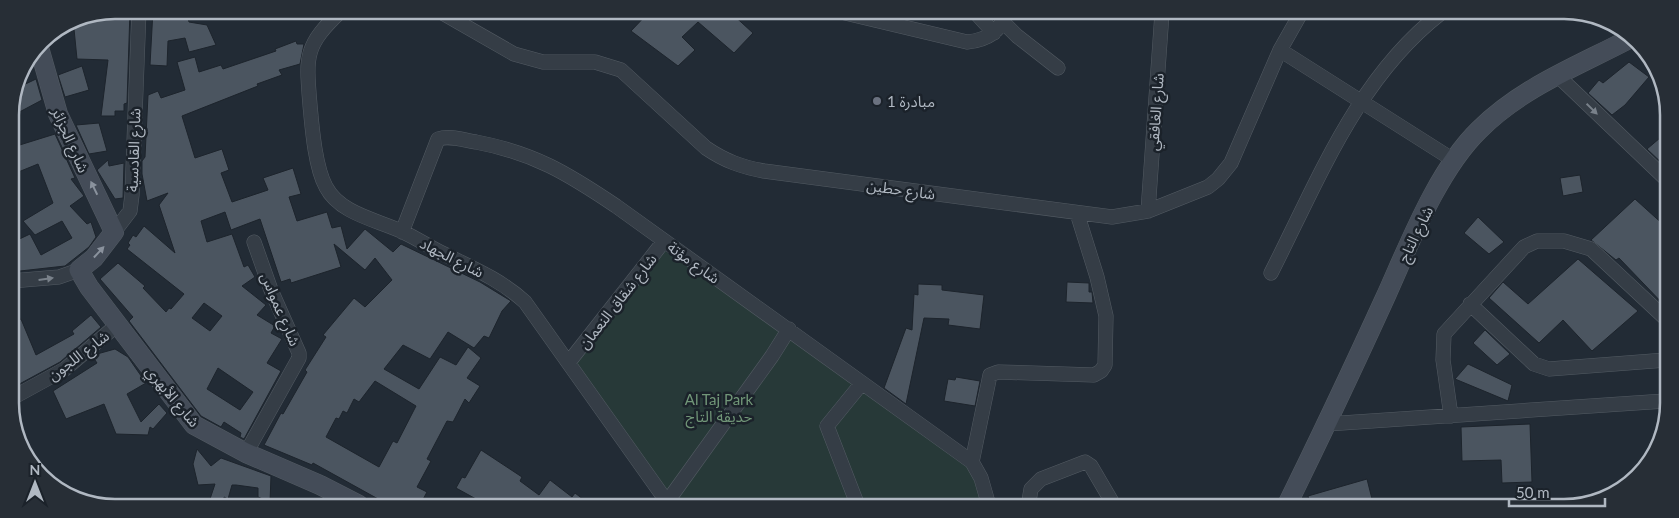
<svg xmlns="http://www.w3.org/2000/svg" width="1679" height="518" font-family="Lato,'Noto Sans Arabic',sans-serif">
<rect width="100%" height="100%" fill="#222b35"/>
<path fill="#273938" d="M665,251L788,334L972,465L984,506H668L569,365Z"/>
<path fill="#4b5560" stroke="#1d242c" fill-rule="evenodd" d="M115,10H130L127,103L124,104V111H115V116H101L108,60L77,59L73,19Z
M153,10H167L168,16L187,15L189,22L207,25L216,45L189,52L185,38L168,41L167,66L150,65Z
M650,11L730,12L753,33L734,53L698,22L682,37L695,50L678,66L631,31Z
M296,41L297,44H304L300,64L279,70L282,75L257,84L258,86L182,116L195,158L222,149L229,170L221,173L232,202L268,190L263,178L293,168L301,194L289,197L297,221L327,212L332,228L341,226L347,249L365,229L393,252L401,244L480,282L511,301L502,311L489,338L484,336L474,348L448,332L430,359L403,345L384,369L419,389L440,357L456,365L468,347L481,358L467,378L480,386L469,403L465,399L453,422L447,421L427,459L431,461L417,487L427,492L420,505H389L313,463L312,465L264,445L281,413L283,414L307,372L305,370L326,337L323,335L354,298L365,307L392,280L375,258L365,270L334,244L341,267L291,283L290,279L281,282L260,219L231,230L225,212L201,221L207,242L232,234L244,267L248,265L255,277L242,286L266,305L257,315L275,326L271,333L282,339L267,363L281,371L244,439L240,437L241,433L224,422L221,427L201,416L129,321L133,317L100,279L118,263L145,286L143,288L166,312L169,308L171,309L184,294L127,249L130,245L128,243L133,235L136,237L144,226L175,253L159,205L168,193L147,201L142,174V161L145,157L148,95L158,91L161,98L185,90L177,62L195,57L199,72L221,65L223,69L276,51L275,49ZM204,303L222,316L210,331L192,318ZM218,368L253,392L240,410L207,389ZM375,381L416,406L397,443L393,441L379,467L326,437L336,418L339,419L343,411L347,413L354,399L359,402Z
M1629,62L1649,77L1625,105L1612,115L1588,93L1599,80L1603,83Z
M82,66L89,90L65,97L58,75Z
M36,79L42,100L10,117L15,89Z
M99,123L107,151L89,154L76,125Z
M1667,132V168L1647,149Z
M55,134L75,178L71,179L84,196L70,206L87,224L91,222L96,237L89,247L65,266L11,272V243L30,234L41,255L72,238L62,221L35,235L23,221L53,203L38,164L11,175L10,148Z
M108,160L109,166L124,163L123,198L115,199L97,170Z
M1580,175L1583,192L1563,196L1560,178Z
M1635,199L1666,227V307L1619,258L1616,260L1591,240Z
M1478,217L1504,242L1489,254L1464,233Z
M1578,259L1638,311L1592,351L1563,320L1539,343L1489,298L1503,282L1528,304Z
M1067,282L1089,283V292H1092L1093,303L1066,302Z
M918,284L942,285V290L984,295L980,329L948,325L949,319L924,318L906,404L884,388L906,328L912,330L914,294L918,295Z
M91,315L101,327L60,362L12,388L11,323L21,319L36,355L74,334L72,331Z
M1485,330L1510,354L1497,365L1473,343Z
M115,349L128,357L146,383L127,394L141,422L159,404L167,413L153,429L150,427L148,435L116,434L104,404L66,419L53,391L97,363L93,357L97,354Z
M1468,364L1512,385L1508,401L1455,379Z
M956,377L980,381L975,406L944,401L948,379L955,380Z
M1530,424L1532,482L1502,483L1501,460L1462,461L1461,427Z
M197,449L211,466L221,458L271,476L270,502L258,497V488L236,485H232L228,499L224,497V505L210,499L215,484L198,485L193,464Z
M481,450L522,477L520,481L539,495L550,480L572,497L575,493L592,506L487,505L456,488L462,477L465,478Z
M1367,479L1374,507H1311L1308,496Z"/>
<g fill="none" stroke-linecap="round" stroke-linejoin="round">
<g stroke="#535b63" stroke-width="15">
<path id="street" d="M341,11C304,46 306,56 310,105C312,127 315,167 326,187C340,214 378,220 403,232C416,238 428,246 440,252C470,267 500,279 525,302L670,506
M439,11L514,54L543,62H595L621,70L706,148C725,161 742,167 764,171L1112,217L1148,211L1208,187L1218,179L1231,163L1280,50L1301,13
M841,12L967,42C986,40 1002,32 1005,12
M975,12L994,33
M1003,22L1017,36L1058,68
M1280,50L1455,161
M1557,75L1667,180
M1148,211L1162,13
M114,232L130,211L132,195L139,10
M402,232L438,139C450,135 463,140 476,142C534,153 567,173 616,206L972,462L981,478L989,506
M1271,273C1318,181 1357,78 1441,13
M11,281L59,277L79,270
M1470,304L1534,364L1549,369L1666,360
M569,362L664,241
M12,398L65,369L117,325
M1451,416L1443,360L1444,334L1524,247L1537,241H1564L1591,249L1666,319
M1327,424L1665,401
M246,453L299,358V353L271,290L254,242
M972,462L990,375L998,372L1094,375L1101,371L1105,365L1106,316L1097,277L1077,213
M667,502L772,356L789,329
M858,506L827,426L862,383
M1028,507L1031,489L1041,479L1085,462L1091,466L1115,507"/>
</g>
<g stroke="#535b63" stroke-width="20">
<path id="secondary" d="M38,44L58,114L114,232L94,258L79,270L89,287L194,425L246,453L320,485L359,505
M1286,507C1320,438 1353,368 1385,298C1409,245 1437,171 1479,130C1522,87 1578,66 1631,38"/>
</g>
<use href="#street" stroke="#353d46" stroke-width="14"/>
<use href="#secondary" stroke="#444c58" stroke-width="19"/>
</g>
<defs><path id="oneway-solid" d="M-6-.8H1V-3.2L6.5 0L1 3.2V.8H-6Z" transform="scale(1.25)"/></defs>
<g fill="#79818a">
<use href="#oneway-solid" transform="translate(1592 109) rotate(44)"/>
<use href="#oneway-solid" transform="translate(46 279) rotate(-8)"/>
</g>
<g fill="#8a929d">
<use href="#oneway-solid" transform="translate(94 188) rotate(-116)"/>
<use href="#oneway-solid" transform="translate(99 252) rotate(-47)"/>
</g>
<circle fill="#6b7280" stroke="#1b222a" stroke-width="2" cx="877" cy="101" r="5"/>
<g text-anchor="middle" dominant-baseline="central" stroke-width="5" stroke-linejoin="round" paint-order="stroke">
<g font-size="15" fill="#b0b8c2" stroke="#1b222a" text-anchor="start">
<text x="887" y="101">مبادرة 1</text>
</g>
<g font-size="15" fill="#b0b8c2" stroke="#1b222a">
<text transform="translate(1155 112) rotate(-86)">شارع الغافقي</text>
<text transform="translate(71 140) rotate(66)">شارع الجزائر</text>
<text transform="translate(133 150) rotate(-88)">شارع القادسية</text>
<text transform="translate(901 189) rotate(8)">شارع حطين</text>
<text transform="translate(1415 234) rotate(-64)">شارع التاج</text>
<text transform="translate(452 257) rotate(27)">شارع الجهاد</text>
<text transform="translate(694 262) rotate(36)">شارع مؤتة</text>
<text transform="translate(617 301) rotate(-52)">شارع شقاق النعمان</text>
<text transform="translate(281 309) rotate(67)">شارع عمواس</text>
<text transform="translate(78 355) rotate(-37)">شارع اللجون</text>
<text transform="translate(173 396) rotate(50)">شارع الأبهري</text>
</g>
<g font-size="15" fill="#719678" stroke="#1b222a">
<text x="719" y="399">Al Taj Park<tspan x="719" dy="17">حديقة التاج</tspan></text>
</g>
</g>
<path d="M0 0H1679V518H0ZM115 19H1564A96 96 0 0 1 1660 115V403A96 96 0 0 1 1564 499H115A96 96 0 0 1 19 403V115A96 96 0 0 1 115 19Z" fill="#272e36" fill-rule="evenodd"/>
<path fill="none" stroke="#b0b8c2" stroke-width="2.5" d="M115 19H1564A96 96 0 0 1 1660 115V403A96 96 0 0 1 1564 499H115A96 96 0 0 1 19 403V115A96 96 0 0 1 115 19Z"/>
<g transform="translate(35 483)" stroke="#1b222a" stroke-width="4" paint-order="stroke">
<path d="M0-4L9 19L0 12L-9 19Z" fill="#b0b8c2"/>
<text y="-8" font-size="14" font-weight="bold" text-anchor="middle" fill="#b0b8c2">N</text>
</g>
<path d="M1509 498v8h96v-8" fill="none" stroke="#b0b8c2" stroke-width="2.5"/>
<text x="1516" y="498" font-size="15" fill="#b0b8c2" stroke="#1b222a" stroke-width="4" paint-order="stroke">50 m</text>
</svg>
